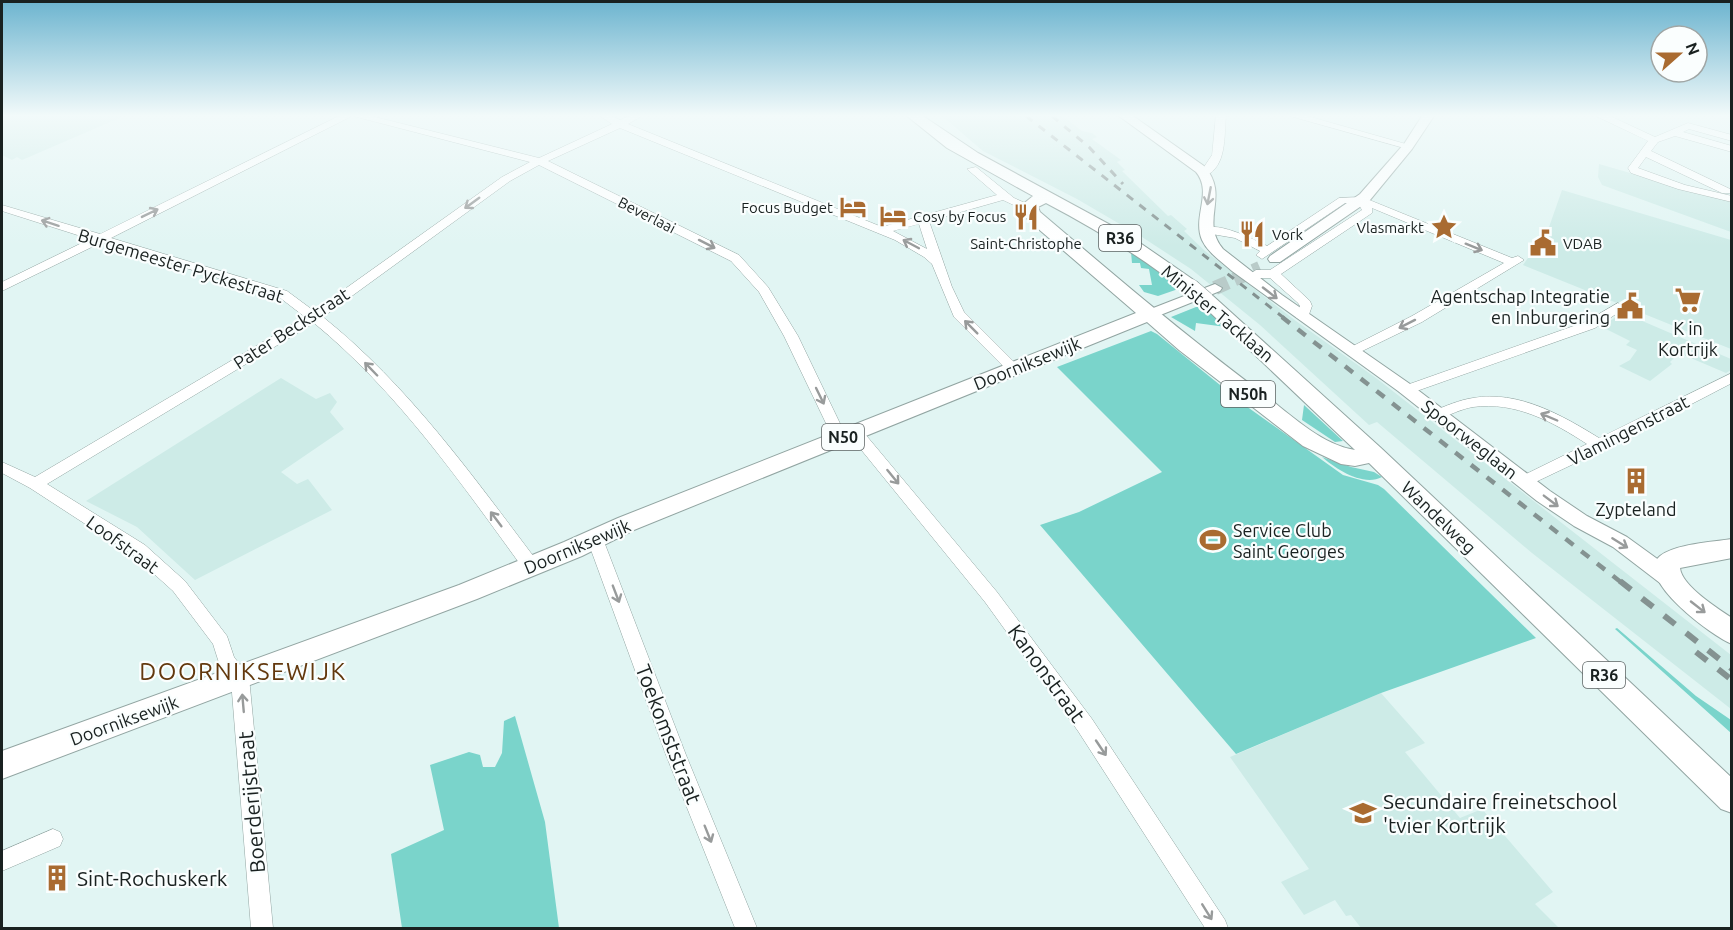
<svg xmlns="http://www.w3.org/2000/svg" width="1733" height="930" font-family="Ubuntu,sans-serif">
<rect width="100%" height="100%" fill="#e1f5f3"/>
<path fill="#cdebe7" d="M2,116H124L22,160L17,157L12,160L2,155Z
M942,116H1063L1082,131L1092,133L1097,137L1092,139L1121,160L1117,162L1125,170L1122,171L1168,216L1171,215L1187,229L1184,231L1205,251L1296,321L1376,378L1731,655V709L1532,553L1377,422L1369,425L1260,325L1191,269L1142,237L1077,199L983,151Z
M1599,164L1731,202V232L1602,185L1598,177Z
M1562,190L1731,240V349L1523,265L1548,230Z
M1621,313L1626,314L1731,359V370L1726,373L1679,353L1670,362L1672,364L1650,381L1619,366L1630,360L1637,350L1626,345L1630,341L1602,327Z
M281,378L316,399L330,393L337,402L330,412L344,429L281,472L297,484L308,479L332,510L195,580L137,527L86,501Z
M1381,693L1425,743L1405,752L1460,818L1482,809L1553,892L1535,904L1559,928H1361L1351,915L1346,916L1335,900L1304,915L1281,882L1309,869L1230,757Z"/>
<path fill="#7ad4cb" d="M1131,252L1181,288L1158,296L1144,292L1139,285H1152L1149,269L1141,268L1140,263H1132Z
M1201,305L1226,327L1196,323L1195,331L1171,317Z
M1151,331L1157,334L1246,406L1343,475L1378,485L1384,489L1536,638L1381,693L1236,754L1040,525L1079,512L1162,472L1057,367Z
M1304,405L1343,441L1335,442L1302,420Z
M1322,457L1351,467L1374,472L1382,477C1363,487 1336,469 1322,457Z
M1617,628L1696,696L1731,720V733L1615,629Z
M515,716L545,822L559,928H402L391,854L444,830L430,765L469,752L480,755L483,767H495L502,753L504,721Z"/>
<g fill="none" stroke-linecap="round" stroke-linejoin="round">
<path stroke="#b9cbc9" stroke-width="14" stroke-dasharray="14 7" stroke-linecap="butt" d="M1215,288L1260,268"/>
<g stroke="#92a5a2" stroke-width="1">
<path id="minor" d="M339,116H352L111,238L287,291L314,311L502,177L530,162L353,116H371L539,158L612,124L600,116H612L620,120L629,116H642L628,124L882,227L997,195L967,169L976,167L1014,198L1032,206V210H1024L1003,200L929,221L952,287L964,312L1020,368L1013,372L1008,371L954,317L932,264L924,257L895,240L620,128L548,161L739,255L768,287L798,336L847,438L845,442H835L784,336L759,292L731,261L539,165L510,181L323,317C408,385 472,475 537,561L539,566L537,571L531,573L525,571C461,483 398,392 314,323L47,484L145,545L185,581L227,636L234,657L249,677L273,928H251L231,680L220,666L213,644L173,591L133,555L30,488L2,473V462L35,477L305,317L279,297L102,242L2,291V282L90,239L2,211V205L100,234ZM919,224L927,249L893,231Z
M1216,116H1226C1224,136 1227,167 1205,176L1200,173L1212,155Z
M1290,116H1307L1413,146L1408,149Z
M1596,116H1610L1655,137L1688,123L1732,135V141L1689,129L1683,132L1732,146V152L1675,136L1658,142L1651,151L1730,189V193H1722L1646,157L1638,168L1685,185L1732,196V202L1678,189L1631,173L1628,168L1648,141Z
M1362,197L1512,258L1518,256L1524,260L1422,322L1354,355L1347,351L1349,348L1412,316L1504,263L1372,208V213L1281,274L1310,301L1312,306L1307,320L1302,321L1296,317L1300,306L1298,303L1270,278H1256L1250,274L1256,270H1270L1362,210L1358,203H1345L1262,259L1256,255L1260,251L1235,238L1206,233L1200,230C1214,219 1253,239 1267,246L1339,198Z
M1618,303L1624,307L1622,310L1595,328L1411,393H1401L1399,390L1401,387L1585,322Z
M1732,373V383L1605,449L1525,487L1520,485L1517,481L1520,477L1587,444C1553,422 1515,401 1473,407C1461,409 1450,415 1438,419L1431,414L1433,411C1446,406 1459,400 1473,398C1518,390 1562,415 1599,438Z
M855,427L860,428L997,592L1092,719L1225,920L1228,928H1205L1078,731L985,602L850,436L848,432L850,428Z
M595,533L601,535L603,539L686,755L757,928H735L666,755L587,539L589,535Z
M53,829L60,832L63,839L60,846L2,871V851Z"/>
</g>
<g stroke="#92a5a2" stroke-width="2">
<path id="tertiary" d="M1119,116H1133L1204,166C1231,196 1199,220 1223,249L1282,295L1410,384L1550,491L1587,516L1627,537L1674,571L1677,577L1674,583L1667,585L1660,583L1613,547L1574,526L1537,501L1398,391L1232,271C1222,262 1208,253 1202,240C1192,217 1213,192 1196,172Z
M1422,116H1434L1412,149L1370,200L1280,262H1270L1268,259L1270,256L1360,194L1404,144Z
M1215,284L1222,288L1220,291L1153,318L1148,320L1140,315L1143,312Z"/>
</g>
<g stroke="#92a5a2" stroke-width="2">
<path id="primary" d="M907,116H923L978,153L1127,234L1198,283L1200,287L1198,291C1182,295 1170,279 1158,271C1122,245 1084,223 1046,203L1038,207L1040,212C1114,275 1188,338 1266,396C1292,416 1322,445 1355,450L1197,300L1199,296H1213L1381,448L1732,778V813L1721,809L1369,463L1355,466L1341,464L1303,446L1179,350L1147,322L634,530L582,556L477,599L2,779V751L459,585L564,542L618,518L1136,313L1028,220L1021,210L1022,205L1033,196L947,148Z
M1732,539V558L1680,568C1682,586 1717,608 1732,618V644C1713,637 1633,578 1660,556C1675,544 1712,542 1732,539Z"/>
</g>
<use href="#minor" fill="#fff" fill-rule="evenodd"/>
<use href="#tertiary" fill="#fff" fill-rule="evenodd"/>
<use href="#primary" fill="#fff" fill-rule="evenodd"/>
<path stroke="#849291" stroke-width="3" stroke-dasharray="8 8" stroke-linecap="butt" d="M1026,116L1284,318
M1052,116L1089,147L1123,184"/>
<path stroke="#849291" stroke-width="4.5" stroke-dasharray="10 10" stroke-linecap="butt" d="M1282,317L1622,583"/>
<path stroke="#849291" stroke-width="6" stroke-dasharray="14 14" stroke-linecap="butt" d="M1620,581L1732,669
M1696,652L1732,680"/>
<g stroke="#92a5a2" stroke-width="17" stroke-linecap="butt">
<path id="primary-bridge" d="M1191,287L1206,300"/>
</g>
<use href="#primary-bridge" stroke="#fff" stroke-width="16"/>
</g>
<defs><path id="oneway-shaft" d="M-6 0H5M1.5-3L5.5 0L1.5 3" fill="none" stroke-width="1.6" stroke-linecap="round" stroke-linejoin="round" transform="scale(1.5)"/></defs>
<g stroke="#989b9b">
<use href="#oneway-shaft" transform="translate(1209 196) rotate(101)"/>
<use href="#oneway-shaft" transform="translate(472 203) rotate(144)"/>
<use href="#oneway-shaft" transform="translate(150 213) rotate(-26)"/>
<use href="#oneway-shaft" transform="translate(50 223) rotate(-162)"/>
<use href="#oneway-shaft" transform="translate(707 244) rotate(27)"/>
<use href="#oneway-shaft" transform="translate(911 244) rotate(-152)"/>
<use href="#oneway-shaft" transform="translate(1474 247) rotate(22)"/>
<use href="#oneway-shaft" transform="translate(1270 293) rotate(38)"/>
<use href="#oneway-shaft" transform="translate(1407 324) rotate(153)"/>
<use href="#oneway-shaft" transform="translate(971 327) rotate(-135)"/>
<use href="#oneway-shaft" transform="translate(371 369) rotate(-134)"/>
<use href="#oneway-shaft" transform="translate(820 396) rotate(64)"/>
<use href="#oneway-shaft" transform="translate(1549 417) rotate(-157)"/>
<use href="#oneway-shaft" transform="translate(893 477) rotate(51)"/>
<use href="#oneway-shaft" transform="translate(1551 501) rotate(37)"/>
<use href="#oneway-shaft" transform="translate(496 519) rotate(-127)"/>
<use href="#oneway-shaft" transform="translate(1620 543) rotate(32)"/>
<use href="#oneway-shaft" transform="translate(616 594) rotate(69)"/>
<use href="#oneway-shaft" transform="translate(1698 607) rotate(38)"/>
<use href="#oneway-shaft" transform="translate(243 703) rotate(-95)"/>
<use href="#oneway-shaft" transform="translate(1101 748) rotate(56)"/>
<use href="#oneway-shaft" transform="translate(708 834) rotate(68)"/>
<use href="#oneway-shaft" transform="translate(1207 912) rotate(58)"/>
</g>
<linearGradient id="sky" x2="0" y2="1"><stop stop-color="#6cb4cf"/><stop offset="0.47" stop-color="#f2fafa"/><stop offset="1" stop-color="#f2fafa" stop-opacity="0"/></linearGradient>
<rect width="1733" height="246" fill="url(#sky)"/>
<defs>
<g id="hotel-bare" transform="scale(2.07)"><path d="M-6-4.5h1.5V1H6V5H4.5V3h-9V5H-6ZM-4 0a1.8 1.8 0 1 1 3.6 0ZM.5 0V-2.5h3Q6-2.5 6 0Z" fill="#a96b31" stroke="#fafefe" stroke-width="2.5" paint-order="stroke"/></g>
<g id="restaurant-bare" transform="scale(2.07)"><path d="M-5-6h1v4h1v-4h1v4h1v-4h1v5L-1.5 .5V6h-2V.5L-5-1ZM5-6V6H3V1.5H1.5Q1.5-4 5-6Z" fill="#a96b31" stroke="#fafefe" stroke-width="2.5" paint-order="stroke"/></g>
<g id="sight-bare" transform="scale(2.07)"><path d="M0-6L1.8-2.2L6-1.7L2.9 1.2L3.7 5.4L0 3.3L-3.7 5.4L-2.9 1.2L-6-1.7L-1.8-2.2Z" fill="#a96b31" stroke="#fafefe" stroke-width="2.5" paint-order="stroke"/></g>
<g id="civic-bare" transform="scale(2.07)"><path d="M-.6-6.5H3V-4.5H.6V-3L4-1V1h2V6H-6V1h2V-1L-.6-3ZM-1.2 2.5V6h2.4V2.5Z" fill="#a96b31" stroke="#fafefe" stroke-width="2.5" paint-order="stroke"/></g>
<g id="supermarket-bare" transform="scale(2.07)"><path d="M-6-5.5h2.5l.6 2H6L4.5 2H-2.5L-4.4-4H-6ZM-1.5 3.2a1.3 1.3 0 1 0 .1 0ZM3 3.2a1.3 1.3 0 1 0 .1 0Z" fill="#a96b31" stroke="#fafefe" stroke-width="2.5" paint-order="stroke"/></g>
<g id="building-bare" transform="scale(2.07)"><path d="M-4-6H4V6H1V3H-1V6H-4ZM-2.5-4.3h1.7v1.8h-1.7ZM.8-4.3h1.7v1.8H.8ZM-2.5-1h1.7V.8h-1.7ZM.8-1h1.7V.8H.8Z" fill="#a96b31" stroke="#fafefe" stroke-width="2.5" paint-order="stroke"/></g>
<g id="stadium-bare" transform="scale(2.07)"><path d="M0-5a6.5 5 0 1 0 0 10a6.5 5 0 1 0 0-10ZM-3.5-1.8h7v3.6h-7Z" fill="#a96b31" stroke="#fafefe" stroke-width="2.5" paint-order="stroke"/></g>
<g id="school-bare" transform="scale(2.07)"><path d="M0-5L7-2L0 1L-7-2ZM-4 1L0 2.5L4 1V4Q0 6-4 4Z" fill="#a96b31" stroke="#fafefe" stroke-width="2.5" paint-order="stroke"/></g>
</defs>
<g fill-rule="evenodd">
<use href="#hotel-bare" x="853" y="207"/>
<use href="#hotel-bare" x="893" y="216"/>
<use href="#restaurant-bare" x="1026" y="217"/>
<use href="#sight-bare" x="1444" y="227"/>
<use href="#restaurant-bare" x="1252" y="234"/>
<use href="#civic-bare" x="1543" y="243"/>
<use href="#supermarket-bare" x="1688" y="300"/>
<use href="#civic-bare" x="1630" y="306"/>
<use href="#building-bare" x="1636" y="481"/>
<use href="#stadium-bare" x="1213" y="540"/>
<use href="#school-bare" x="1363" y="813"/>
<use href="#building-bare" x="57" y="878"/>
</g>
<g text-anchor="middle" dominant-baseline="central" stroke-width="4.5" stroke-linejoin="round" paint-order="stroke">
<g font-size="15" fill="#192120" stroke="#fafefe" text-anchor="start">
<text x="833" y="207" text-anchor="end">Focus Budget</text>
<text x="913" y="216">Cosy by Focus</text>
<text x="1424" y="227" text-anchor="end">Vlasmarkt</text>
<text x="1272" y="234">Vork</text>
<text x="1026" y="243" text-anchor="middle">Saint-Christophe</text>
<text x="1563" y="243">VDAB</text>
</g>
<g font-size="15" fill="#192120" stroke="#fafefe">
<text transform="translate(647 215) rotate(27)">Beverlaai</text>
</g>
<g fill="#fafefe" stroke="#5c6363" stroke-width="1.5">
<rect x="1099" y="225" width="42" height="26" rx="4.5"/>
<rect x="1221" y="381" width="54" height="26" rx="4.5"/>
<rect x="822" y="424" width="42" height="26" rx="4.5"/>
<rect x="1583" y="662" width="42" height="26" rx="4.5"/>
</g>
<g font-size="16" font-weight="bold" fill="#192120">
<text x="1120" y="238">R36</text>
<text x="1248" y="394">N50h</text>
<text x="843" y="437">N50</text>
<text x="1604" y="675">R36</text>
</g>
<g font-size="18" fill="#192120" stroke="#fafefe">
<text transform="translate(181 265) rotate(17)">Burgemeester Pyckestraat</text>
<text transform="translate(1218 313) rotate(40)">Minister Tacklaan</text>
<text transform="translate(291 328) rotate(-33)">Pater Beckstraat</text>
<text transform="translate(1027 363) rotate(-22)">Doorniksewijk</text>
<text transform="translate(1628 430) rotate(-27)">Vlamingenstraat</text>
<text transform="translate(1470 439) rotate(38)">Spoorweglaan</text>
<text transform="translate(1439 517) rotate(44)">Wandelweg</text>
<text transform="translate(123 544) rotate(36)">Loofstraat</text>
<text transform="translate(577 546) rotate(-23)">Doorniksewijk</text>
<text transform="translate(124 720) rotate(-20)">Doorniksewijk</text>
</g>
<g font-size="18" fill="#192120" stroke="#fafefe">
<text x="1610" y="296" text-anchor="end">Agentschap Integratie<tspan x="1610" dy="21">en Inburgering</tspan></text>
<text x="1688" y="328">K in<tspan x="1688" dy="21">Kortrijk</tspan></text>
<text x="1636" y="509">Zypteland</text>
<text x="1233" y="530" text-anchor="start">Service Club<tspan x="1233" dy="21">Saint Georges</tspan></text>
</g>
<g font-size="21" fill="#192120" stroke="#fafefe">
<text transform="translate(1047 673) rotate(54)">Kanonstraat</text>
<text transform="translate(669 734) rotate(69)">Toekomststraat</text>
<text transform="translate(251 802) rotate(-95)">Boerderijstraat</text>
</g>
<g font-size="21" fill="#192120" stroke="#fafefe" text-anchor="start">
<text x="1383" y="801">Secundaire freinetschool<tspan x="1383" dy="24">'tvier Kortrijk</tspan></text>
<text x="77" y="878">Sint-Rochuskerk</text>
</g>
<g font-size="24" letter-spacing="1.5" fill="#62380d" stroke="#fafefe">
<text x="243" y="671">DOORNIKSEWIJK</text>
</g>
</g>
<rect width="1733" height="930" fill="none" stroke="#192120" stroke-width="6"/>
<g transform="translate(1679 54) rotate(69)"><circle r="28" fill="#fafefe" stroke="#a0a6a5" stroke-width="1.5"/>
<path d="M0-4.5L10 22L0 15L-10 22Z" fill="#a96b31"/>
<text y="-9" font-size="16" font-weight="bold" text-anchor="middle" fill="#192120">N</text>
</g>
</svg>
